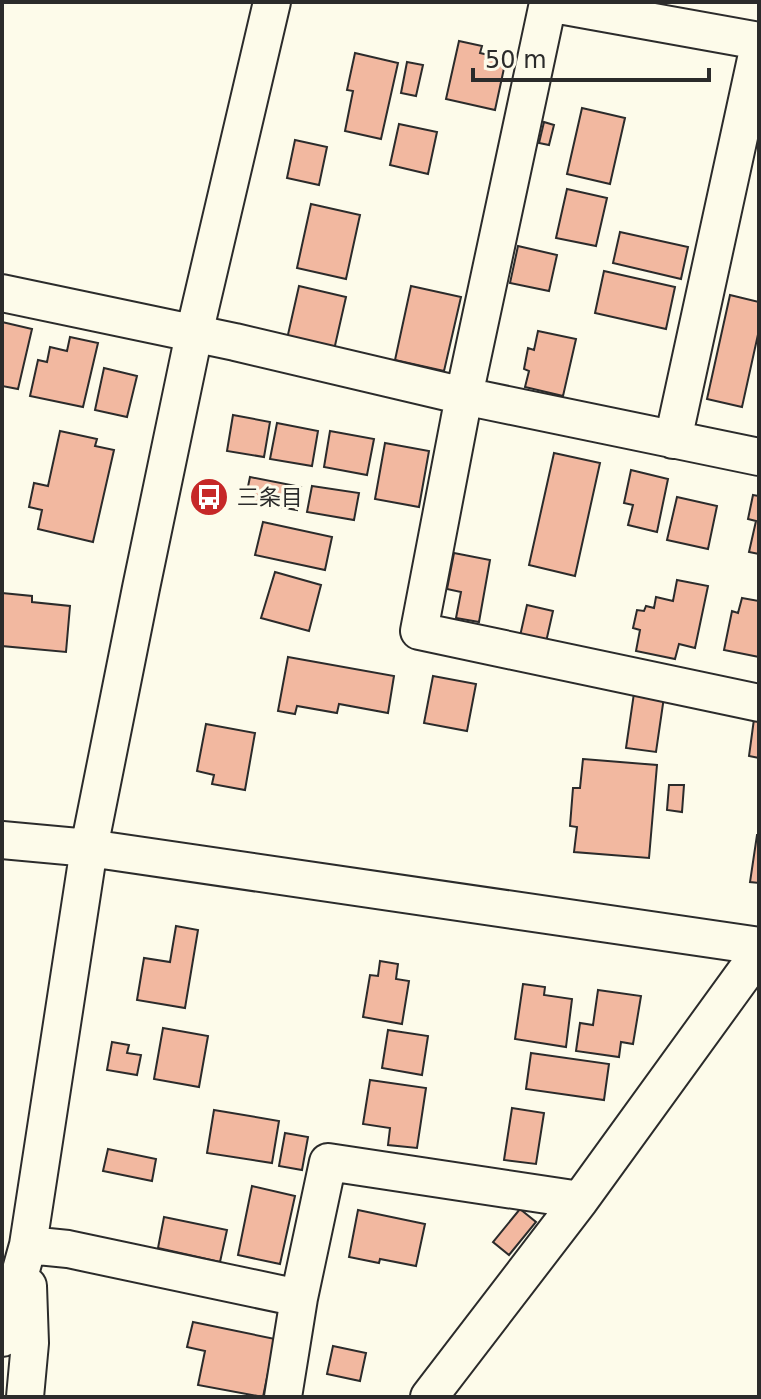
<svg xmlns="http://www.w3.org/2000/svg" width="761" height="1399" font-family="'DejaVu Sans','Noto Sans JP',sans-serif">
<rect width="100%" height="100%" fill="#fdfbea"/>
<path fill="#f2b8a0" stroke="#2b2b2b" stroke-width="2" d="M459,41L482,46L480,53L506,59L495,110L446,99Z
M355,53L398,63L381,139L345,131L353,91L347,90Z
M407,62L423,65L416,96L401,93Z
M582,108L625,118L610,184L567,174Z
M544,122L554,125L549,145L539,143Z
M399,124L437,132L428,174L390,165Z
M295,140L327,147L319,185L287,178Z
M567,189L607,198L596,246L556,238Z
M311,204L360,215L346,279L297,268Z
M620,232L688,247L681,279L613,263Z
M518,246L557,255L549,291L510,283Z
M604,271L675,287L666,329L595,313Z
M299,286L346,297L334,350L287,339Z
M411,286L461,297L444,371L395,360Z
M730,295L759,302V330L742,407L707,399Z
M2,322L32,329L18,389L2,386Z
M538,331L576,339L563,396L525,387L529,371L524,369L528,348L534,350Z
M70,337L98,343L83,407L30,396L38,360L47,362L50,347L67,351Z
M104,368L137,376L127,417L95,410Z
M233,415L270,422L264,457L227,451Z
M277,423L318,431L312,466L270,459Z
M60,431L97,439L95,446L114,450L93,542L38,529L42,510L29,507L34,483L48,486Z
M330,431L374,439L367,475L324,467Z
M385,443L429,451L419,507L375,499Z
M554,453L600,463L575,576L529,565Z
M631,470L668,479L657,532L628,525L633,505L624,503Z
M250,477L301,487L297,510L245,501Z
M312,486L359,493L354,520L307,512Z
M753,495L759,496V554L749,552L756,521L748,519Z
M677,497L717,506L708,549L667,540Z
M263,522L332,537L325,570L255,555Z
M454,553L490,560L479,622L456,618L461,592L447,589Z
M275,572L321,585L309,631L261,618Z
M677,580L708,586L695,648L679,644L675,659L636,651L640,630L633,628L637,610L644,611L646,606L654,608L656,597L673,601Z
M2,593L32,596V602L70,606L66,652L2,646Z
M742,598L759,601V657L724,650L732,611L738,613Z
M527,605L553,611L546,642L520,636Z
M288,657L394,676L388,713L339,704L337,713L297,706L295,714L278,711Z
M433,676L476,684L467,731L424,723Z
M634,693L664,697L656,752L626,748Z
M754,719L759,720V758L749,756Z
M206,724L255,733L245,790L212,784L214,775L197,771Z
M583,759L657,765L649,858L574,852L577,827L570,826L573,788H580Z
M669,785H684L682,812L667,810Z
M757,835H759V883L750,882Z
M176,926L198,930L185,1008L137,1000L144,958L170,962Z
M380,961L398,964L396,979L409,981L402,1024L363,1017L370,975L378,976Z
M523,984L545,987L544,995L572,999L566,1047L515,1039Z
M598,990L641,996L633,1044L621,1042L619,1057L576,1051L580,1023L593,1025Z
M163,1028L208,1036L199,1087L154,1079Z
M388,1030L428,1036L422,1075L382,1068Z
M112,1042L129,1045L127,1053L141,1055L137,1075L107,1070Z
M531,1053L609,1064L604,1100L526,1089Z
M370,1080L426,1088L417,1148L388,1145L390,1128L363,1124Z
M512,1108L544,1113L536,1164L504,1160Z
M214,1110L279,1121L272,1163L207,1153Z
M285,1133L308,1137L302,1170L279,1166Z
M108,1149L156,1159L152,1181L103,1171Z
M252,1186L295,1196L280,1264L238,1255Z
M520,1209L536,1222L509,1255L493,1242Z
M358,1210L425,1224L416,1266L380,1259L379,1263L349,1257Z
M164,1217L227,1230L220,1262L158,1248Z
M193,1322L275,1339L263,1397L198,1385L205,1351L187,1347Z
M333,1346L366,1353L360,1381L327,1374Z"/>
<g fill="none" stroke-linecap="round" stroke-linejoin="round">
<g stroke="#2b2b2b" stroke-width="40">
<path id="minor" d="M759,41L548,3L464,396L419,631L759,703
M2,293L235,342L464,396L759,457
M673,440L759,45
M2,840L89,848L759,946
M28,1245L68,1249L299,1298
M2,1338L28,1245L89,848L141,588L194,334L272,2
M25,1397L30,1343L28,1286
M283,1397L299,1298L328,1162L580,1200
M429,1397L580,1200L759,953"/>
</g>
<use href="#minor" stroke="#fdfbea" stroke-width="36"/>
</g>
<defs>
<g id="bus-disc" transform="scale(2)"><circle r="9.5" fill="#c62828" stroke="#fdfbea"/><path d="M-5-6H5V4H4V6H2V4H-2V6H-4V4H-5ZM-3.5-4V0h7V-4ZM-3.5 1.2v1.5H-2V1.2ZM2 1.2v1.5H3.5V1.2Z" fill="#fff"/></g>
</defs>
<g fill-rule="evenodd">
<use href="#bus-disc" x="209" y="497"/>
</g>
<g text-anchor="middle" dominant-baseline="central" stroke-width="6" stroke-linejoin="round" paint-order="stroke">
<g font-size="22" fill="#2b2b2b" stroke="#fdfbea" text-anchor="start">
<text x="237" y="497">三条目</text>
</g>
</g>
<rect width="761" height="1399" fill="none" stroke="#2b2b2b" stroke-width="8"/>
<path d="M473 68v12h236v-12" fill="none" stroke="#2b2b2b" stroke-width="4"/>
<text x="485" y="68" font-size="24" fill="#2b2b2b" stroke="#fdfbea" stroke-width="6" paint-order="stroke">50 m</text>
</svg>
